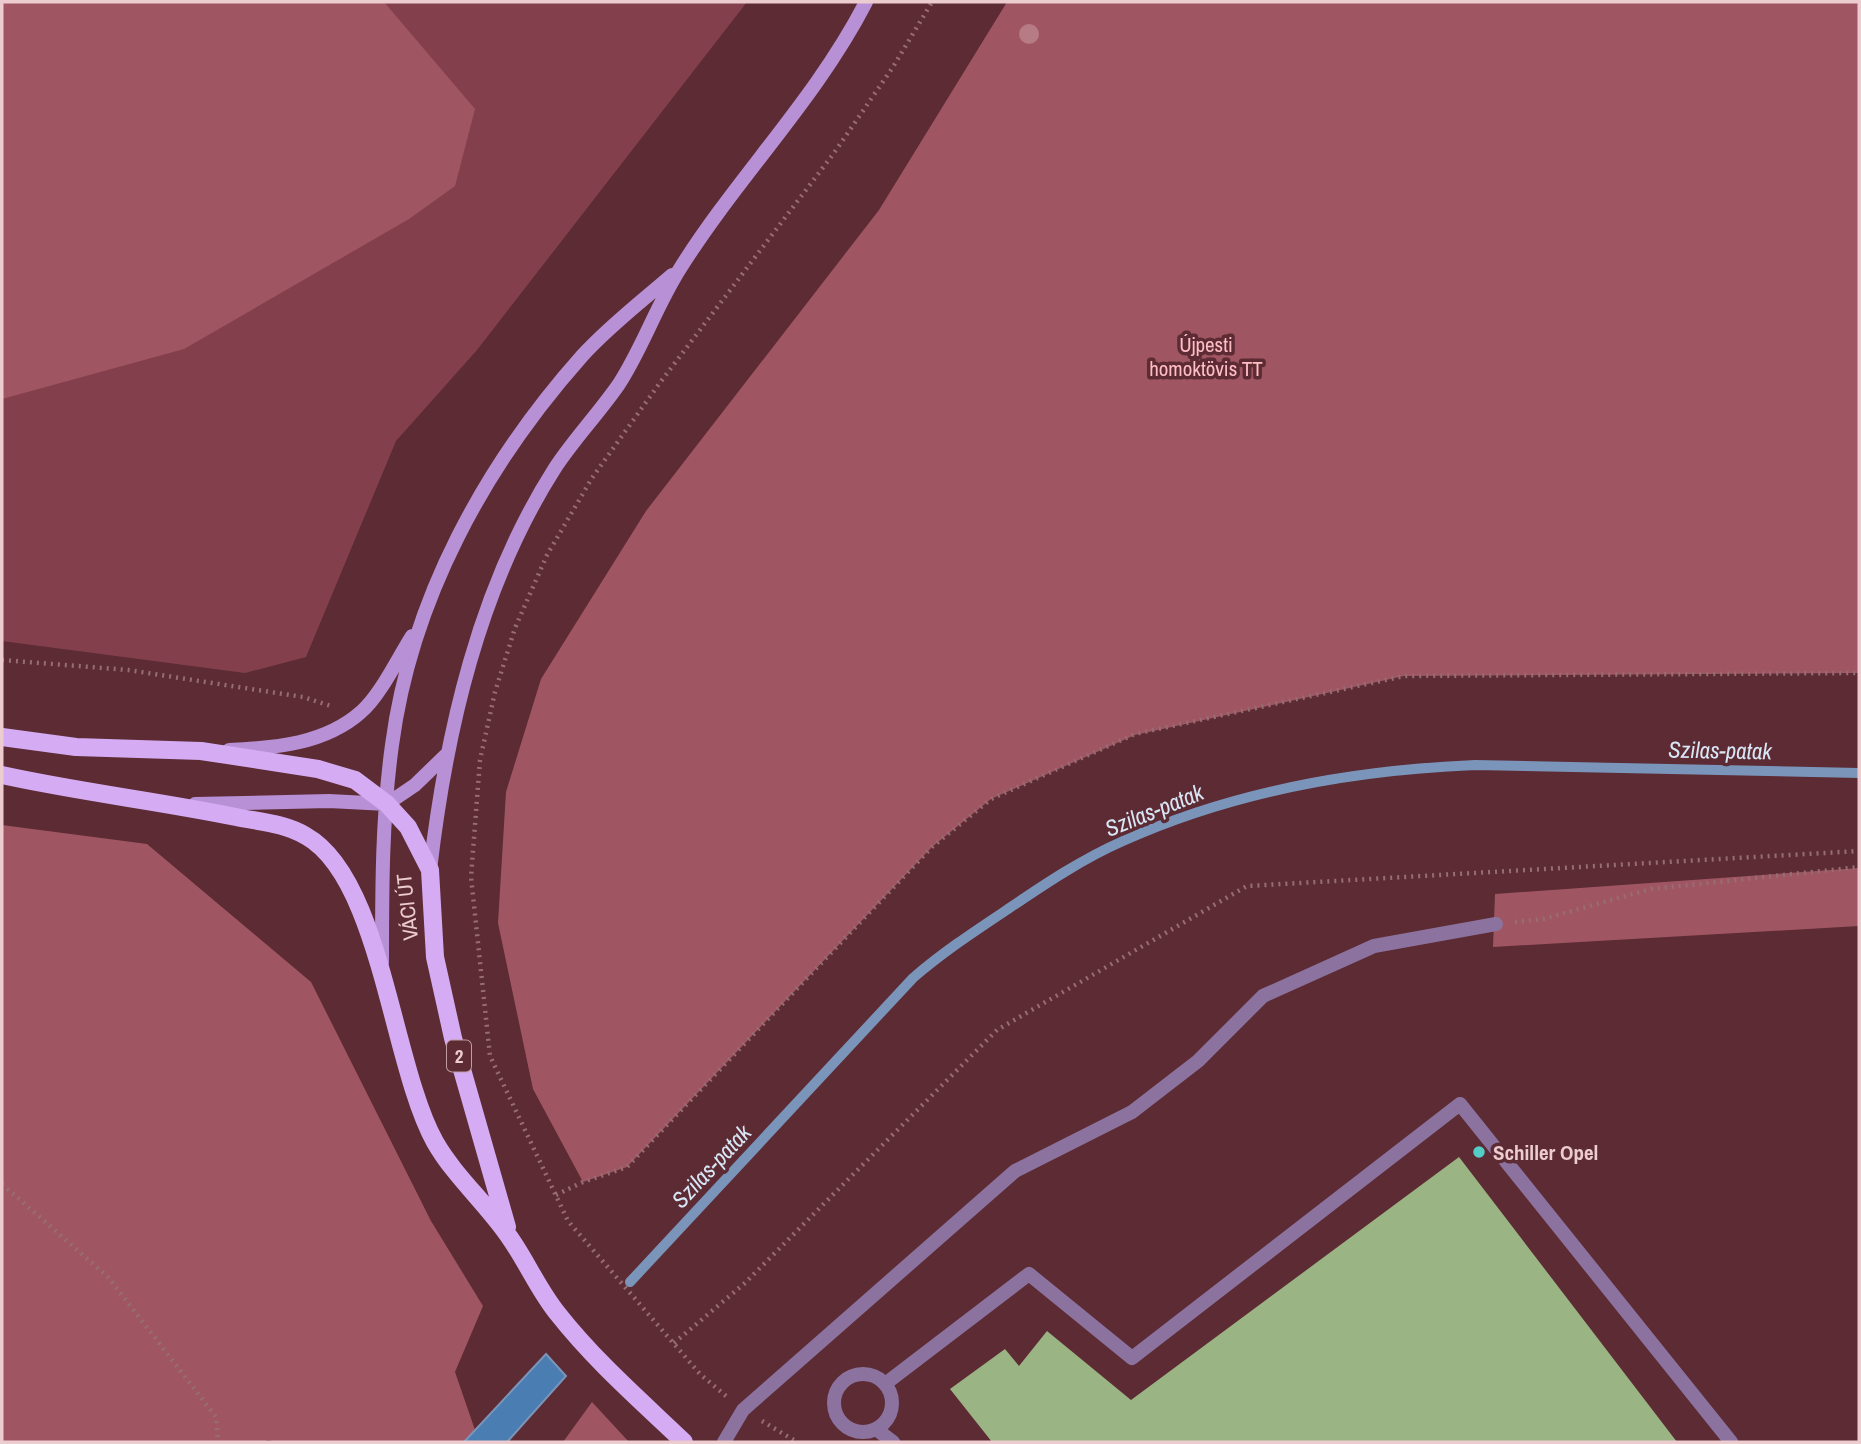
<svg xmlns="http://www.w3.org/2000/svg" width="1861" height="1444" font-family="'Archivo Narrow',sans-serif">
<rect width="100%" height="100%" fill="#5c2b34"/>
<path fill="#83404c" d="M2,2H747L477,350L396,441L306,657L245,673L2,641Z"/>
<path fill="#a05662" d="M2,2H384L475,109L455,186L409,219L184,349L2,399Z
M1007,2H1859V673L1404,676L1135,735L991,799L932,847L627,1167L583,1182L533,1089L498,923L506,792L541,679L646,511L879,210Z
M2,825L147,844L311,982L431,1221L483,1306L455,1372L475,1430L464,1442H279L267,1440L265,1442H2Z
M1859,868V926L1493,947L1495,894Z
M592,1402L629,1442H563Z"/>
<path fill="#4a7db1" stroke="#7b95ba" stroke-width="2" d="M546,1354L566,1376L507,1442H464Z"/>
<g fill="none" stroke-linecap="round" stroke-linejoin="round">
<path stroke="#7b95ba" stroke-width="10" d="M630,1282L913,978C943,952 975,931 1008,909C1045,884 1082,859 1123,841C1234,791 1354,770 1475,765L1859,773"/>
</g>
<path fill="#9bb484" d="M1459,1157L1677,1442H992L950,1389L1005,1349L1019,1366L1047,1331L1131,1400Z"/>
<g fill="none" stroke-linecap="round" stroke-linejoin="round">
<path stroke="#976d74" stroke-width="4.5" stroke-dasharray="2 5" stroke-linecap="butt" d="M2,660L128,670L303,697L331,706
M1515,922L1543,919L1651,889L1859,867
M2,1184L108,1277L216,1417L218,1442
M556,1195L583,1182L627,1167L932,847L991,799L1135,734L1404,676L1859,673
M674,1343L745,1283L997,1030L1247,886L1859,851
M726,1396L700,1374L568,1221L490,1056L471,877L480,760L495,692L515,628L547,555L592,478L659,384L834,153L893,67L932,2
M762,1421L797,1442"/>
<path stroke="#8c739f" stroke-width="14" d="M834 1403a29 29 0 1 1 58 0a29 29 0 1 1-58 0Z
M885,1384L1029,1274L1132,1358L1460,1104L1731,1442
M876,1429L893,1442
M724,1442L743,1410L1015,1171L1132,1112L1198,1061L1263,996L1374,946L1496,924"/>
<path stroke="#b890d5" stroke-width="14" d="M229,750C275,748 325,744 361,712C380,696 398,658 412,636
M195,804L329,801L387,804L415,785L447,754
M430,870C446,732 479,587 555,468C574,439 599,413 619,384C643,347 657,304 681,267C739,175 816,99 866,2
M382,962C382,890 382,817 392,745C411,600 485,465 582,356C608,327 642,301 672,275"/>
<path stroke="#d5acf3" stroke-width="18" d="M2,737L76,747L201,751L318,769L355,780L387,804L408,827L430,870L435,957L453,1038L507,1227
M2,775C79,792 158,801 236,817C260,822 284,823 306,836C381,878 392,1065 435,1142C455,1177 488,1205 510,1238C527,1262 539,1291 558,1314C595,1361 641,1401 684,1442"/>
</g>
<circle fill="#b67b84" cx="1029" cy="34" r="10"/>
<circle fill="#54cdc7" stroke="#5c2b34" stroke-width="2.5" cx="1479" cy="1152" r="7"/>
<g text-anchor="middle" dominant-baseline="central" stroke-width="7" stroke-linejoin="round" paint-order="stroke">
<rect fill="#5c2b34" stroke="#c19ca0" stroke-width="2" x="447" y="1040.5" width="24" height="31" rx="5"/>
<g font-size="19" font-weight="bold" fill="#eccccf">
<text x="459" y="1056">2</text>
</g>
<g font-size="21" fill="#ffbdc5" stroke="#5c2b34">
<text x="1206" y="344">Újpesti<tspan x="1206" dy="24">homoktövis TT</tspan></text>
</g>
<g font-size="21" fill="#eccccf" stroke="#5c2b34">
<text transform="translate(407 907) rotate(-96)">VÁCI ÚT</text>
</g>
<g font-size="21" font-weight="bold" fill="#eccccf" stroke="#5c2b34" text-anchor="start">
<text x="1493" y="1152">Schiller Opel</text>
</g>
<g font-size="23" font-style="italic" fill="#d8e6f5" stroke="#5c2b34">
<text transform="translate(1720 750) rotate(1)">Szilas-patak</text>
<text transform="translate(1154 810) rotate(-22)">Szilas-patak</text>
<text transform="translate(711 1166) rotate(-47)">Szilas-patak</text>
</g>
</g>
<rect width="1861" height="1444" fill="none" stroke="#eccccf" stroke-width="7"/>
</svg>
